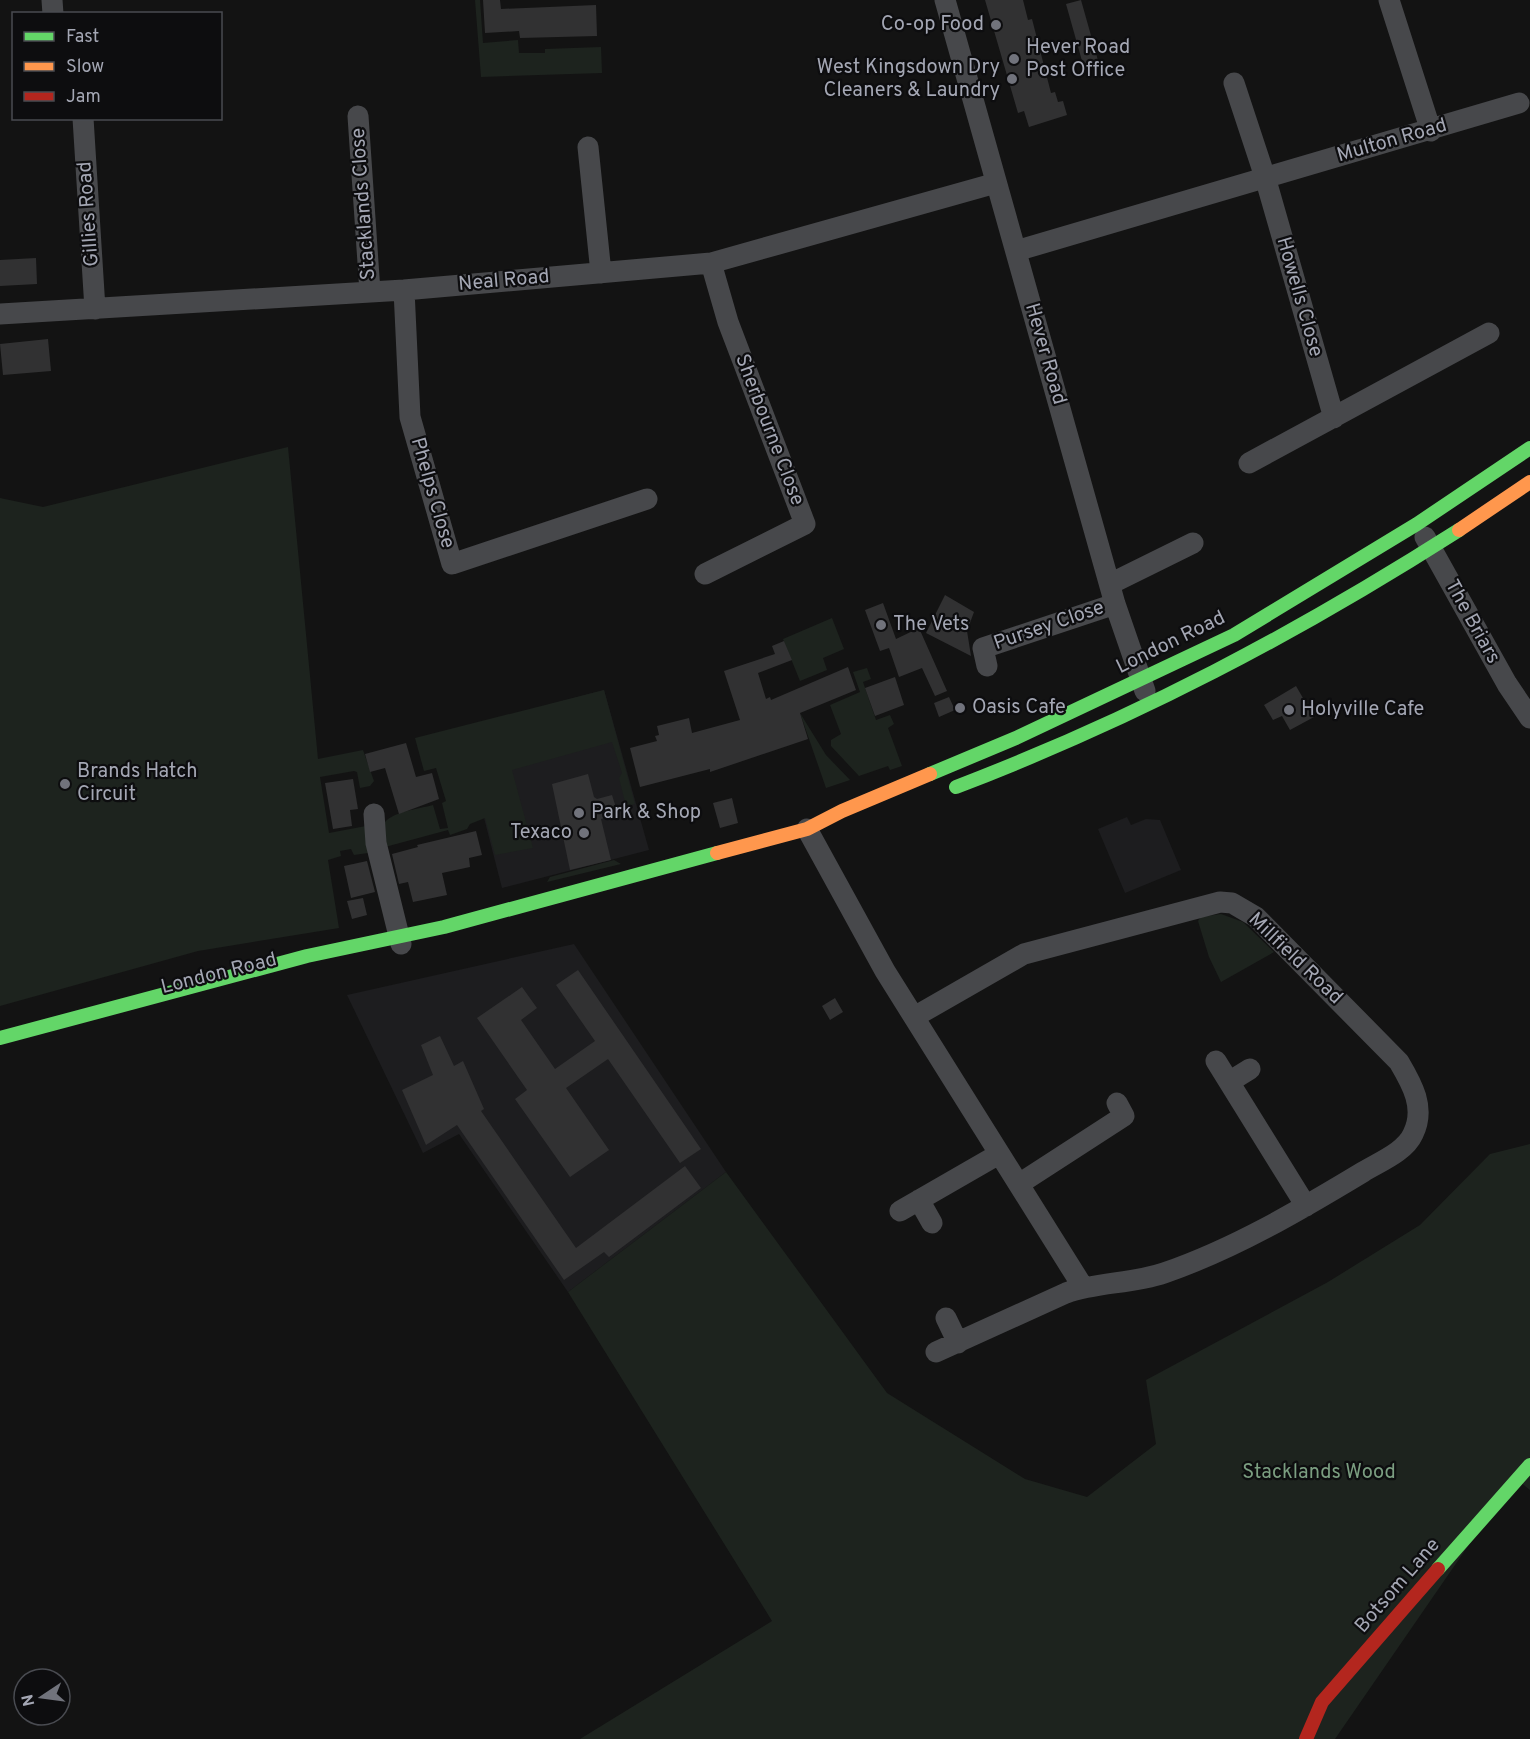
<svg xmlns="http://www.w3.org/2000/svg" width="1530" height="1739" font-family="Overpass,sans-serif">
<rect width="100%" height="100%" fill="#131313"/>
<path fill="#1d1d1f" d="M604,690L649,850L502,888L461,728Z
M1127,817L1131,825L1146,819L1160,820L1181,870L1125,893L1098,829Z
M574,944L726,1172L568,1292L459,1134L423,1153L347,995Z"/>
<path fill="#1d231e" d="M475,0H480L483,43L518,40L519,53H545V49L601,47L602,73L481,77Z
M288,447L318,759L363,750L374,781L370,786L360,788L357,772L354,771L320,777L329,833L366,826L368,853L354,855L351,849L340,851L341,856L328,860L339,928L198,951L0,1006V498L43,507Z
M832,618L844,649L823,658L827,670L800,681L783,639Z
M867,668L871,679L863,682L876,720L890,715L894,724L888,728L902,766L890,770L888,766L859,776L831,746V740L841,734L830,705L860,692L853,672Z
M604,690L635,804L626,806L619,778L622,773L612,742L512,770L533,848L495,855L485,818L470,824L467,829L450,835L448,830L385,847V822C395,811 419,809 433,805L440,829L448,828L442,803L446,801L436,768L424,771L415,738Z
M800,713L826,755L850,780L826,788Z
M614,860L621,864L547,882L550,877Z
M1221,914L1243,922L1274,952L1221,982L1209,957L1198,921L1201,917Z
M1530,1144V1490L1515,1478L1335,1739H580L772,1621L568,1292L726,1172L887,1393L1025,1479L1087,1497L1156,1444L1146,1380L1328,1282L1420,1225L1490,1154Z"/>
<path fill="#313132" d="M483,0H500L501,9L596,5L597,36L520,38L519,31L485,33Z
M985,0H1023L1028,20L1032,19L1051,93L1055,92L1058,102L1063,101L1067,115L1029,127L1024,111L1018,113Z
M1081,0L1099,64L1084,68L1066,4Z
M36,258L37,284L0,286V260Z
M48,339L51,371L3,375L0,344Z
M945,595L974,612L967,631L971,656L926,633Z
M883,603L896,639L919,628L947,691L935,696L922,668L899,677L889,648L880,651L865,610Z
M784,641L792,660L758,673L766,699L770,697L771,700L848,667L856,690L800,713L808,739L710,772V769L640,787L630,748L657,741L655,736L659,735L657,726L689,718L692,733L740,720L724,671L775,654L772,646Z
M895,677L904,705L875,716L865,688Z
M1296,686L1314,717L1290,730L1282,716L1273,720L1264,705Z
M949,697L955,710L939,717L934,703Z
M406,743L416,777L432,773L439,799L399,814L385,768L370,772L365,754Z
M588,774L594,797L597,799L612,795L618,814L601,819L611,860L570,870L552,784Z
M353,779L358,809L350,810L352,826L333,829L325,783Z
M732,798L738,823L720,828L713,803Z
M476,831L482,855L469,858L470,867L442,873L447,895L413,902L408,882L399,884L392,854L418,847L417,845Z
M367,861L375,892L351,898L344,866Z
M363,898L367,915L352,919L347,901Z
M578,970L701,1149L680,1163L608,1059L566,1088L609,1150L570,1177L515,1099L527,1090L477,1018L522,987L537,1008L521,1020L555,1069L595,1041L556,985Z
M835,998L843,1012L830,1020L822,1006Z
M440,1036L454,1066L463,1061L484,1109L481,1111L576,1248L685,1166L701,1188L609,1257L604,1252L564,1280L457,1125L426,1145L402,1090L433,1075L421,1045Z"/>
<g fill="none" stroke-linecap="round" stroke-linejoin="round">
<path stroke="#47484b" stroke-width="21" d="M52,0L53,14
M945,0L1115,604L1145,691
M1389,0L1431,131
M1234,83L1265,177L1334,418
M358,116L370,292
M83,118L95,309
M588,147L601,273
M1016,251L1519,103
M404,290L410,417L452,564L647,499
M0,314L404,290L711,263L996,183
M1249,463L1489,333
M1425,537L1507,684L1530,718
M705,574L805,524L728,322L711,263
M1110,584L1193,543
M987,666L983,648L1115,604
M374,814L376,843L401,944
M807,829L885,971L1083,1287
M914,1017L1024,954L1220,902L1232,903L1256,917L1399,1062C1412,1084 1426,1108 1413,1134C1405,1152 1379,1162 1363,1172C1300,1210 1234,1249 1164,1273C1132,1284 1097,1282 1066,1293L936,1352
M1216,1061L1306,1206
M1229,1082L1250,1069
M1019,1184L1124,1116L1117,1103
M919,1200L932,1223
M900,1211L999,1154
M946,1318L958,1343"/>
<path stroke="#63d668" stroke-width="14" d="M930,774L1016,738L1234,635L1417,524L1530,448
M956,787C1136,718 1296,634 1459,530
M0,1038L307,956L444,927L717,853
M1438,1569L1530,1465"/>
<path stroke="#ff974d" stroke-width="14" d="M1459,530L1530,482
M717,853L807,829L842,811L930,774"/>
<path stroke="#b3261e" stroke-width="14" d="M1306,1739L1322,1702L1438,1569"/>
</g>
<g fill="#71737c" stroke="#0d0d0f" stroke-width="2">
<circle cx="996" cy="25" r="6"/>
<circle cx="1014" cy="59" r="6"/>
<circle cx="1012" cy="79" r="6"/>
<circle cx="881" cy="625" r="6"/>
<circle cx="960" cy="708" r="6"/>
<circle cx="1289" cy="710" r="6"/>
<circle cx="65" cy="784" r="6"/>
<circle cx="579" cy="813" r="6"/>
<circle cx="584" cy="833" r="6"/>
</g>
<g text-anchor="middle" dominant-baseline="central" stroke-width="4.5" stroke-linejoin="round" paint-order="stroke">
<g font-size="20" fill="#a4a7b4" stroke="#0d0d0f" text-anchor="start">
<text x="984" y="25" text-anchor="end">Co-op Food</text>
<text x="1026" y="48">Hever Road<tspan x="1026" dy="23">Post Office</tspan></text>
<text x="1000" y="68" text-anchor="end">West Kingsdown Dry<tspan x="1000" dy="23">Cleaners &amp; Laundry</tspan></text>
<text x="893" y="625">The Vets</text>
<text x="972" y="708">Oasis Cafe</text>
<text x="1301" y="710">Holyville Cafe</text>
<text x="77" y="772">Brands Hatch<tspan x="77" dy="23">Circuit</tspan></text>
<text x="591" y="813">Park &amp; Shop</text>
<text x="572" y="833" text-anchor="end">Texaco</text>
</g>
<g font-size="20" fill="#a4a7b4" stroke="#0d0d0f">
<text transform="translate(1392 141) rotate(-16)">Multon Road</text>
<text transform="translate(364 204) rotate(-94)">Stacklands Close</text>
<text transform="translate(89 214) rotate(-94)">Gillies Road</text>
<text transform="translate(504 281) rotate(-5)">Neal Road</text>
<text transform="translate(1299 297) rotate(74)">Howells Close</text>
<text transform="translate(1045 354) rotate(74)">Hever Road</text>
<text transform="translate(769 430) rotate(69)">Sherbourne Close</text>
<text transform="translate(432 493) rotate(74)">Phelps Close</text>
<text transform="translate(1472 622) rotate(61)">The Briars</text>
<text transform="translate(1049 626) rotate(-19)">Pursey Close</text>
<text transform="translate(1171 643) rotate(-26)">London Road</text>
<text transform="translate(1295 959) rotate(44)">Millfield Road</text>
<text transform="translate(219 974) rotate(-14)">London Road</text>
<text transform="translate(1398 1586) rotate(-49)">Botsom Lane</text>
</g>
<g font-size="20" fill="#7b9e81" stroke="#0d0d0f">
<text x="1319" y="1473">Stacklands Wood</text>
</g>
</g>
<rect x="12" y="12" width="210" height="108" fill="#0d0d0f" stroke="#494b51" stroke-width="1.5"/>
<rect x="24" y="32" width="30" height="9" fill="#63d668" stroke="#494b51" stroke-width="1.5"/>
<text x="66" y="42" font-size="18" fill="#a4a7b4">Fast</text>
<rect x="24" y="62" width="30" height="9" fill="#ff974d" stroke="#494b51" stroke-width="1.5"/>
<text x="66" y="72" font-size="18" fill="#a4a7b4">Slow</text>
<rect x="24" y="92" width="30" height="9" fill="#b3261e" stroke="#494b51" stroke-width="1.5"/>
<text x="66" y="102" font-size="18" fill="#a4a7b4">Jam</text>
<g transform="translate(42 1697) rotate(257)"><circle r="28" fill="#0d0d0f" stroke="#494b51" stroke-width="1.5"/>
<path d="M0-4.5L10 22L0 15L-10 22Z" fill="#71737c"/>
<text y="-9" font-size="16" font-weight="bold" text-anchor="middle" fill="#a4a7b4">N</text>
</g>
</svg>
